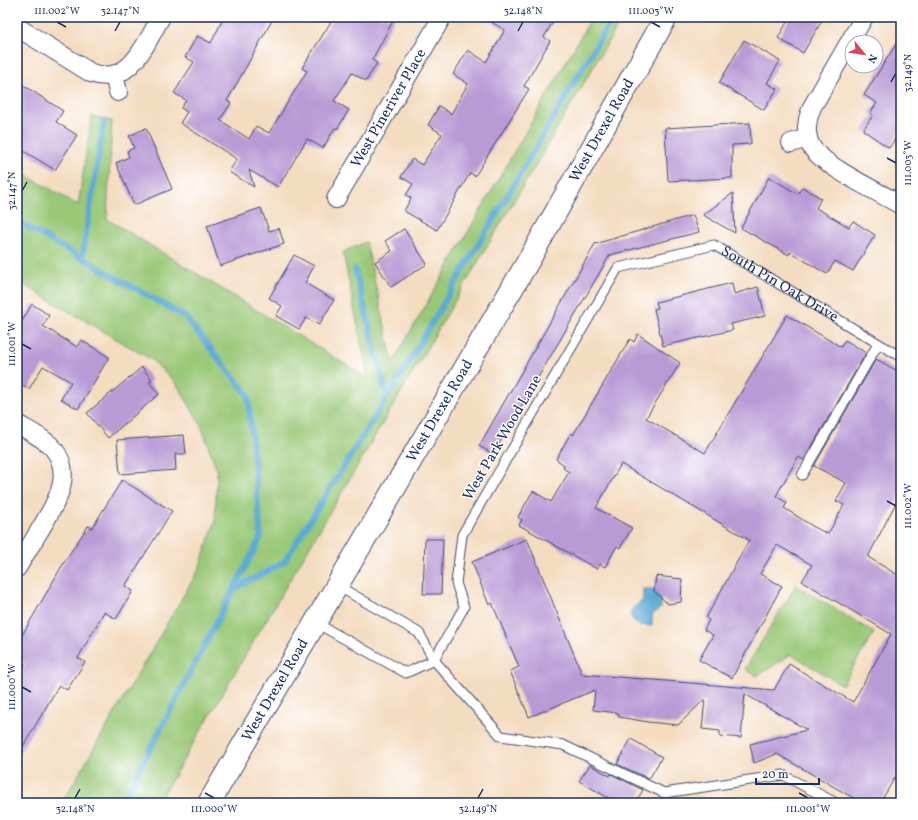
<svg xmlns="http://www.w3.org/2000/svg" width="918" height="820" font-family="Vollkorn,serif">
<rect width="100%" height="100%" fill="#fff"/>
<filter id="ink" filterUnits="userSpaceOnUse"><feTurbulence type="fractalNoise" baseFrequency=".025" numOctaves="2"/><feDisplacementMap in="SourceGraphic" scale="8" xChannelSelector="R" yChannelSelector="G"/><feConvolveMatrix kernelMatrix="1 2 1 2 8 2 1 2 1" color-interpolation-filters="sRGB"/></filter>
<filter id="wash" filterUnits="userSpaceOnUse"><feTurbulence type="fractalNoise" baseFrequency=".012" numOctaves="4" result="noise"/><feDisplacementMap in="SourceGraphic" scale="16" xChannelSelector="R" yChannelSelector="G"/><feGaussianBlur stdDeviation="0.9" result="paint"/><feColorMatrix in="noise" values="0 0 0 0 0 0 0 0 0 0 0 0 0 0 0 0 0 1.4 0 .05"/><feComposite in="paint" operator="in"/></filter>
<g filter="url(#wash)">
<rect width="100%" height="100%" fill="#f4dcc0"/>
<path fill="#99c876" stroke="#5a7c6a" d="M592,17H623L158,803H62L199,569L215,521L217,471L201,425L176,383L152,360L17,281V170L78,205L92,116L112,121L107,219L368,378L343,252L366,242L393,362Z
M796,585L874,633L842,685L791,654L757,676L745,669Z"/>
<path fill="#5aaad4" stroke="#3a6c99" d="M643,589H653L661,599V608L652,615V626L638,625L631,617V610L643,600Z"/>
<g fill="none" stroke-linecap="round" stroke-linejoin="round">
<path stroke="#5aaad4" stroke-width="6" d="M17,221L185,317L248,395L261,537L122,803
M82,258L104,121
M355,269L387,397
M234,589L284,562L403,372L613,17"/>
</g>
<g id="blocks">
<path fill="#b89ad5" d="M224,17H274L227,101L231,103L220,120L249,139L256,126L269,133L307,71L302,68L334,17H395L372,60L377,63L366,81L352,73L334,101L349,110L337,129L335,128L323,148L307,139L278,187L249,170L254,187L229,172L237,159L180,123L187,112L181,108L186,100L174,93L194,62L185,57L197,36L211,43Z
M483,17H556L544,37L550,41L524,86L529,89L475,176L470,173L437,230L404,211L411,198L406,195L413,184L401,177L412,159L422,165L442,134L428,125L439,106L451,114L468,84L453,74L468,50L486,62L505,30Z
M790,17H824L803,53L778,38Z
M901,36V130L889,148L863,130L873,115L870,113L877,103L864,95Z
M744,40L780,61L767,83L777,89L764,110L719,83Z
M17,81L63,111L56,122L77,135L55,170L17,147Z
M750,123L751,144L732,145V178L668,181L665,128Z
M146,128L172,189L134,205L116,163L129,157L127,151L134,148L129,136Z
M769,177L798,194L802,187L821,198L816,208L849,227L853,221L875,235L853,271L835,261L827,274L790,252L789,255L741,228Z
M733,193L735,233L703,215Z
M261,208L269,231L279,228L284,244L220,266L207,226Z
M693,215L699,232L610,255L493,454L479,446L595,244Z
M404,229L427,264L391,287L375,262L392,251L385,241Z
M294,255L314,266L305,283L334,300L319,325L306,318L299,329L276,316L282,306L269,298Z
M732,283L734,294L758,287L765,316L731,324L733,330L663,346L654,309L658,308L656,302Z
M32,304L49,315L43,326L77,347L81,340L109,357L78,409L61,399L71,382L43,366L29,389L17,382V330Z
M787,315L841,347L845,340L866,353L804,460L798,457L776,496L787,503L784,508L814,527L828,534L844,505L836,501L846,483L814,466L876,359L901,373V493L868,557L901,577V767L880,803H862L777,754L754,763L750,744L807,730L745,694L741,738L720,736V731L702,729L705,699L678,725L648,722L619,717L618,713L593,710L595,690L529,717L510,671L519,667L492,603L489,605L472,562L527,539L582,674L774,690L789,664L853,702L891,634L802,581L812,565L777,545L760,574L782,586L732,678L699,660L713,635L704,630L709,620L706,618L749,540L621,464L596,508L632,528L620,548L617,546L605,567L600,564L597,569L519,525L522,520L518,517L533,491L551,502L569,472L563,468L564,465L556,459L571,433L573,435L630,339L634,342L638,334L680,363L646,418L705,453Z
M142,367L152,380L149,382L159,394L108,438L87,413Z
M184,435L186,454H175L176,470L120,474L117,440Z
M122,480L172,511L125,586L133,591L116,619L104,612L78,658L85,662L67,690L59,685L17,757V678L25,664L17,659V644L66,559L88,526L92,528Z
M425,539H443L441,594H423Z
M656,576L682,579L681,602L668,604L654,591Z
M631,739L662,757L649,779L617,764Z
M590,765L610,776L611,774L643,790L635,803H617L579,781Z"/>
</g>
</g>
<g filter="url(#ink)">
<use href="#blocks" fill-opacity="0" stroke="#3c496d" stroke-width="1"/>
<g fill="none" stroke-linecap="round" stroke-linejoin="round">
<g stroke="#3c496d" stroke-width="11">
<g id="lane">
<path d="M802,475L878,344"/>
<path d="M338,586L419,633L434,660L501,736L563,745L664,793L783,775L836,803"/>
<path d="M316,623L406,673L434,660"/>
<path id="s1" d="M434,660L464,607L456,583L462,535L618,268L714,245L901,357"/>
</g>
</g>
<g stroke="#3c496d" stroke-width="20">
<g id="street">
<path d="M864,17L812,107C807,119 804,133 811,146C821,165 880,193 901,205"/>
<path d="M17,27L91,73C130,87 145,44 161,17"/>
<path d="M114,75L118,92"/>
<path d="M791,143L808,138"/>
<path id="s2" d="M336,199L442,17"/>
<path d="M17,424C29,431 44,438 53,448C75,475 55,504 41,528C33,541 25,555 17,568"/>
</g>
</g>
<g stroke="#3c496d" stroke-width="24">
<g id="secondary">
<path id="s3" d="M209,803L530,258L666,17"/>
</g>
</g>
<use href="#lane" stroke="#fff" stroke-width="9"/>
<use href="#street" stroke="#fff" stroke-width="18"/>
<use href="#secondary" stroke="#fff" stroke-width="22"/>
</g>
</g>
<path fill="none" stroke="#1b2f5e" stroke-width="1.5" d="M57,22L66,27M651,22L660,27M115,31L120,22M518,31L523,22M891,82L896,73M887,158L896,163M22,191L27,182M22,344L31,349M887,501L896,506M22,687L31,692M205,793L214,798M799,793L808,798M75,798L80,789M478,798L483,789"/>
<g text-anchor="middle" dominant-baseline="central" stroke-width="3" stroke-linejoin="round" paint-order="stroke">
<g font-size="15" fill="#1b2f5e" stroke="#fff">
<text stroke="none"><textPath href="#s2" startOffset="105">West Pineriver Place</textPath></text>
<text stroke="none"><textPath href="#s3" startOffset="779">West Drexel Road</textPath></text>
<text stroke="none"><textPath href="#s1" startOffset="619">South Pin Oak Drive</textPath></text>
<text stroke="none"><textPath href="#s3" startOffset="455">West Drexel Road</textPath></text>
<text transform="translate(503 438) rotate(-60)">West Park Wood Lane</text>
<text stroke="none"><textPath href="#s3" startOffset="131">West Drexel Road</textPath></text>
</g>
</g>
<rect width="918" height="820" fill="none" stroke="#fff" stroke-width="44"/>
<g transform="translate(864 54) rotate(120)"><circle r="19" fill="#ffffff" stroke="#a4acbf"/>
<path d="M0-3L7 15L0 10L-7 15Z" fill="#d1495b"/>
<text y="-6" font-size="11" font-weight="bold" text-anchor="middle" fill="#1b2f5e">N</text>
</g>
<path d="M756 778v6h63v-6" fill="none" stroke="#1b2f5e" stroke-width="2"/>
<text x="762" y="778" font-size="12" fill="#1b2f5e" stroke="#ffffff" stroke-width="3" paint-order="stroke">20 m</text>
<rect x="22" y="22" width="874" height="776" fill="none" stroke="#1b2f5e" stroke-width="1.5"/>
<g font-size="10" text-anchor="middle" fill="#1b2f5e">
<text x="57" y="14">111.002°W</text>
<text x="120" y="14">32.147°N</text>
<text x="523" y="14">32.148°N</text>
<text x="651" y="14">111.003°W</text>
<text transform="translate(907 73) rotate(-90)" y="4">32.149°N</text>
<text transform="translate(907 163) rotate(-90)" y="4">111.003°W</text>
<text transform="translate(11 191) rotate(-90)" y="4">32.147°N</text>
<text transform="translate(11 344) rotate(-90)" y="4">111.001°W</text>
<text transform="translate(907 506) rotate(-90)" y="4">111.002°W</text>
<text transform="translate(11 687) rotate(-90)" y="4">111.000°W</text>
<text x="75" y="812">32.148°N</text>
<text x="214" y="812">111.000°W</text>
<text x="478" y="812">32.149°N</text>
<text x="808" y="812">111.001°W</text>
</g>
</svg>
